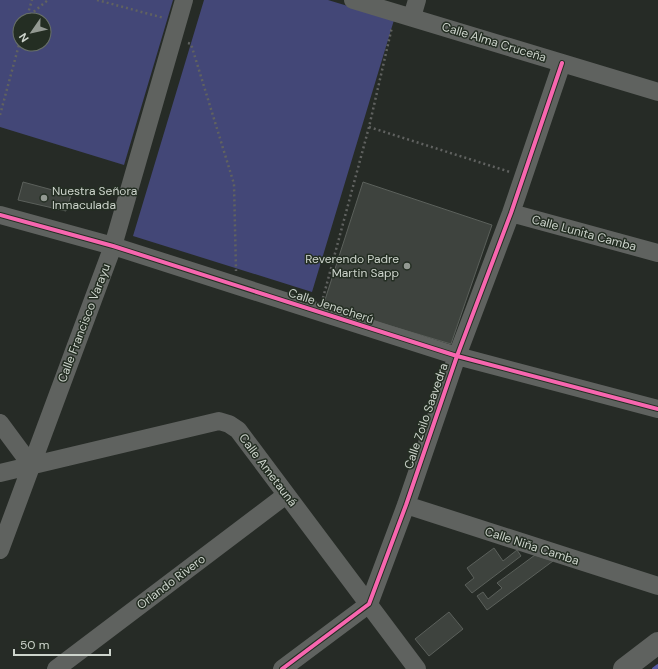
<svg xmlns="http://www.w3.org/2000/svg" width="658" height="669" font-family="'DM Sans',sans-serif">
<rect width="100%" height="100%" fill="#262b26"/>
<path fill="#434777" fill-rule="evenodd" d="M0,0H173L124,165L0,127ZM20,20H44V44H20Z
M204,0H328L394,20L312,292L133,236Z"/>
<g fill="none" stroke-linecap="round" stroke-linejoin="round">
<path stroke="#565ba5" stroke-width="4" d="M654,669L658,666"/>
</g>
<path fill="#3e433e" stroke="#5b605b" d="M23,182L71,195L66,211L18,200Z
M363,182L492,225L451,344L323,306Z
M494,548L503,561L517,550L521,556L472,593L465,585L474,578L467,568Z
M535,555L553,561L487,610L477,596L483,592L488,599L502,588L497,583Z
M449,612L463,629L429,656L415,639Z"/>
<g fill="none" stroke-linecap="round" stroke-linejoin="round">
<path stroke="#606260" stroke-width="2.5" stroke-dasharray="2 3" stroke-linecap="butt" d="M97,0L164,18
M26,18L48,0
M26,20L32,0
M188,43L191,44L234,184L236,271
M0,115L20,41
M369,127L510,172
M323,298L369,127L392,27"/>
<path stroke="#5f625f" stroke-width="18" d="M353,0L658,92
M412,17L417,0
M511,213L658,253
M0,215L113,246L457,356L658,409
M0,423L31,465
M0,473L219,421L229,424L238,430L417,669
M406,505L658,586
M0,550L113,246L184,0
M56,669L286,495
M282,669L369,604L406,505L457,356L511,213L562,63"/>
<path stroke="#5f625f" stroke-width="22" d="M624,669L658,643"/>
<g stroke="#242e23" stroke-width="6">
<path id="cycleway" d="M0,215L113,246L457,356L658,409
M282,669L369,604L406,505L457,356L511,213L562,63"/>
</g>
<use href="#cycleway" stroke="#f766af" stroke-width="4"/>
</g>
<g fill="#939992" stroke="#242e23" stroke-width="1.5">
<circle cx="44" cy="198" r="4"/>
<circle cx="407" cy="266" r="4"/>
</g>
<g text-anchor="middle" dominant-baseline="central" stroke-width="3" stroke-linejoin="round" paint-order="stroke">
<g font-size="12" fill="#cdd4cc" stroke="#242e23">
<text transform="translate(494 42) rotate(17)">Calle Alma Cruceña</text>
<text transform="translate(584 233) rotate(15)">Calle Lunita Camba</text>
<text transform="translate(331 306) rotate(18)">Calle Jenecherú</text>
<text transform="translate(84 323) rotate(-69)">Calle Francisco Varayu</text>
<text transform="translate(426 416) rotate(-71)">Calle Zoilo Saavedra</text>
<text transform="translate(268 470) rotate(53)">Calle Ametauná</text>
<text transform="translate(532 546) rotate(18)">Calle Niña Camba</text>
<text transform="translate(171 582) rotate(-37)">Orlando Rivero</text>
</g>
<g font-size="12" fill="#cdd4cc" stroke="#242e23" text-anchor="start">
<text x="52" y="191">Nuestra Señora<tspan x="52" dy="14">Inmaculada</tspan></text>
<text x="399" y="259" text-anchor="end">Reverendo Padre<tspan x="399" dy="14">Martin Sapp</tspan></text>
</g>
</g>
<g transform="translate(32 32) rotate(236)"><circle r="19" fill="#242e23" stroke="#687067"/>
<path d="M0-3L7 15L0 10L-7 15Z" fill="#939992"/>
<text y="-6" font-size="11" font-weight="bold" text-anchor="middle" fill="#cdd4cc">N</text>
</g>
<path d="M14 649v6h96v-6" fill="none" stroke="#cdd4cc" stroke-width="2"/>
<text x="20" y="649" font-size="12" fill="#cdd4cc" stroke="#242e23" stroke-width="3" paint-order="stroke">50 m</text>
</svg>
